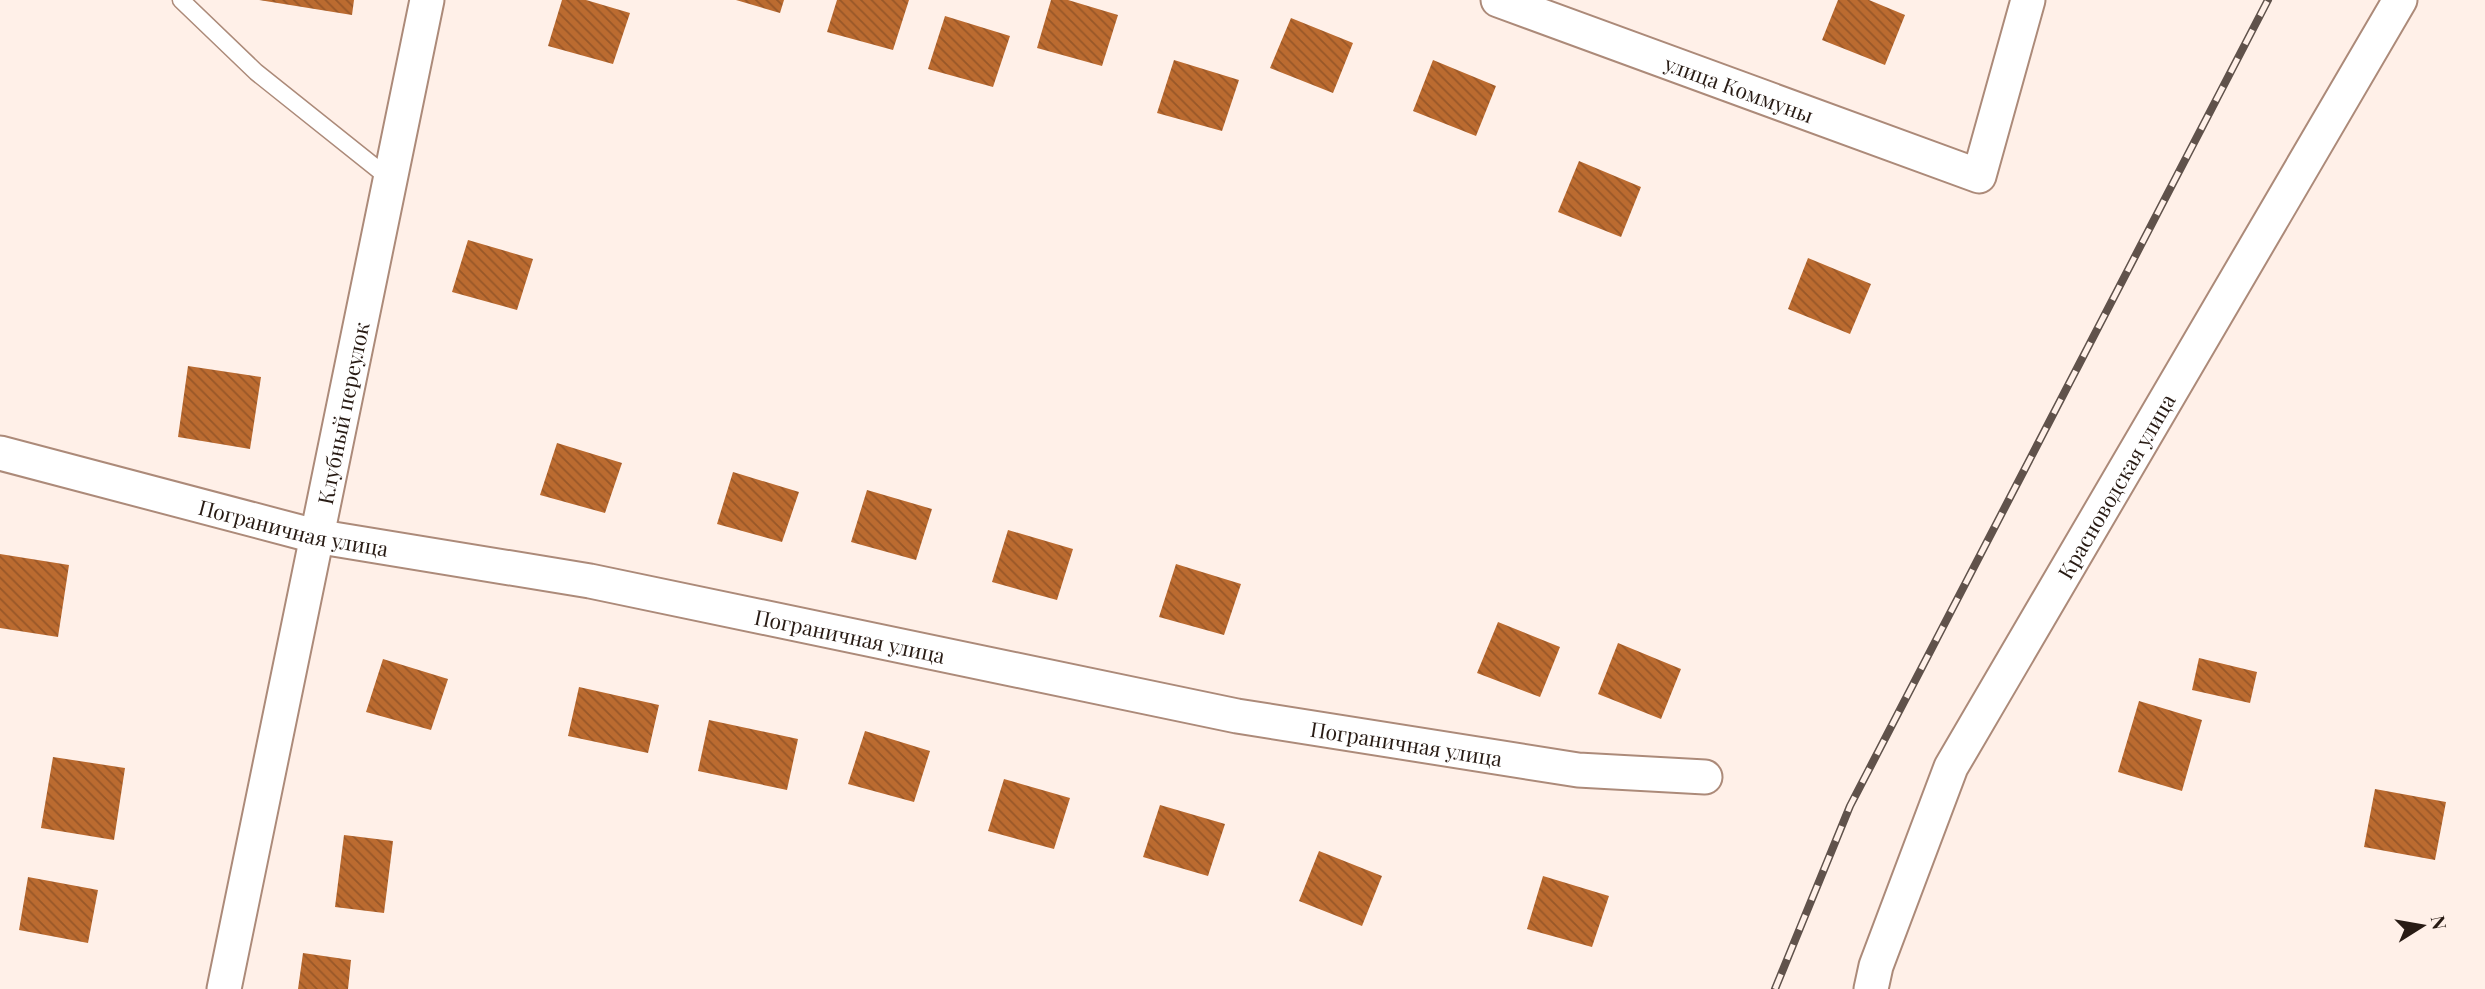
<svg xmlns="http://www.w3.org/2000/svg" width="2485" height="989" font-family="'Playfair Display',serif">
	<defs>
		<pattern id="building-back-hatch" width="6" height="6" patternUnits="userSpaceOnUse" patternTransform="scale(1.75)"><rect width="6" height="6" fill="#bb6b30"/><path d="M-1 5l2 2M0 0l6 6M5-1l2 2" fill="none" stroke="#985728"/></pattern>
	</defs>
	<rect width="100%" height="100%" fill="#fff0e8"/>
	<path fill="url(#building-back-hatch)" d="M259 0H354L352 15Z
		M562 0H586L630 13 613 64 548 46Z
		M736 0H784L780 13Z
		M837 0H909L893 50 827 32Z
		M1051 0H1068L1118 15 1102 66 1037 48Z
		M1838 0H1869L1905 15 1885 65 1822 40Z
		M945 16 1010 36 993 87 928 69Z
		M1291 18 1353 43 1333 93 1270 68Z
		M1174 60 1239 80 1222 131 1157 113Z
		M1433 60 1496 86 1476 136 1413 111Z
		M1579 161 1641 187 1621 237 1558 212Z
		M468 240 533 259 517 310 452 292Z
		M1808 258 1871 284 1850 334 1788 309Z
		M188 366 261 377 250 449 178 437Z
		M557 443 622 463 605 513 540 495Z
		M733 472 799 492 782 542 717 524Z
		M867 490 932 509 916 560 851 542Z
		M1008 530 1073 549 1057 600 992 582Z
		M0 554 69 565 58 637 0 628Z
		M1176 564 1241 584 1224 635 1159 617Z
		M1498 622 1560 647 1540 697 1477 673Z
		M1618 643 1681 669 1661 719 1598 694Z
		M2199 658 2257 672 2250 703 2192 690Z
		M383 659 448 679 431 730 366 712Z
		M579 687 659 705 648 753 568 736Z
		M2139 701 2202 720 2182 791 2118 772Z
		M709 720 798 739 787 790 698 771Z
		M865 731 930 751 914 802 848 784Z
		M53 757 125 768 114 840 41 828Z
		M1004 779 1070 798 1054 849 988 831Z
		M2375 789 2446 802 2435 860 2364 847Z
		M1160 805 1225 824 1208 876 1143 857Z
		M344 835 393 841 384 913 335 907Z
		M1319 851 1382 876 1362 926 1299 901Z
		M1543 876 1609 896 1592 947 1527 929Z
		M28 877 98 890 88 943 19 930Z
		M303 953 351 960 348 989H298Z"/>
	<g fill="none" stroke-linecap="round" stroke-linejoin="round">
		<defs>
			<path id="service" d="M181 0 256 72 390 179"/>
			<g id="minor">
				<path id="s1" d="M1498 0 1979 176 2028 0"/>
				<path id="s2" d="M0 453 315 536 590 581 1237 716 1578 770 1705 777"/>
				<path id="s3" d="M224 989 427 0"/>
				<path id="s4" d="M1871 989 1876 966 1951 767 2400 0"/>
			</g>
		</defs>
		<use href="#service" stroke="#ac8a79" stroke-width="19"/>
		<use href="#minor" stroke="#ac8a79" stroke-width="37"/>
		<use href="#service" stroke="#fff" stroke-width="16"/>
		<use href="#minor" stroke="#fff" stroke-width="33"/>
		<defs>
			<path id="rail" d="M1775 989 1850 806 2268 0"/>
		</defs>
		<use href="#rail" stroke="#60524b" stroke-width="8"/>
		<use href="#rail" stroke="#fff0e8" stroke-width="5" stroke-dasharray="16" stroke-linecap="butt"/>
	</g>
	<g text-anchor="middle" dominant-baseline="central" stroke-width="5" stroke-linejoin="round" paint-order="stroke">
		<g font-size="21" fill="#281b14" stroke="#fff0e8">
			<text stroke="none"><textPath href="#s1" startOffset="257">улица Коммуны</textPath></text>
			<text stroke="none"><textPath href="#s3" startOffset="588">Клубный переулок</textPath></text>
			<text stroke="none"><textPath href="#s4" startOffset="562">Красноводская улица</textPath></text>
			<text stroke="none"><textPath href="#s2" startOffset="303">Пограничная улица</textPath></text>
			<text stroke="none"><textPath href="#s2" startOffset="870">Пограничная улица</textPath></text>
			<text stroke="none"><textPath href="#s2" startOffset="1437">Пограничная улица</textPath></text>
		</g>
	</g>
	<g transform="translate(2422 926) rotate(79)" stroke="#fff0e8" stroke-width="5" paint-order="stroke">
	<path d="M0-5L12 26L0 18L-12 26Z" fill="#281b14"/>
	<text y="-10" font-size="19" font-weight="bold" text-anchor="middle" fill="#281b14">N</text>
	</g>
</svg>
